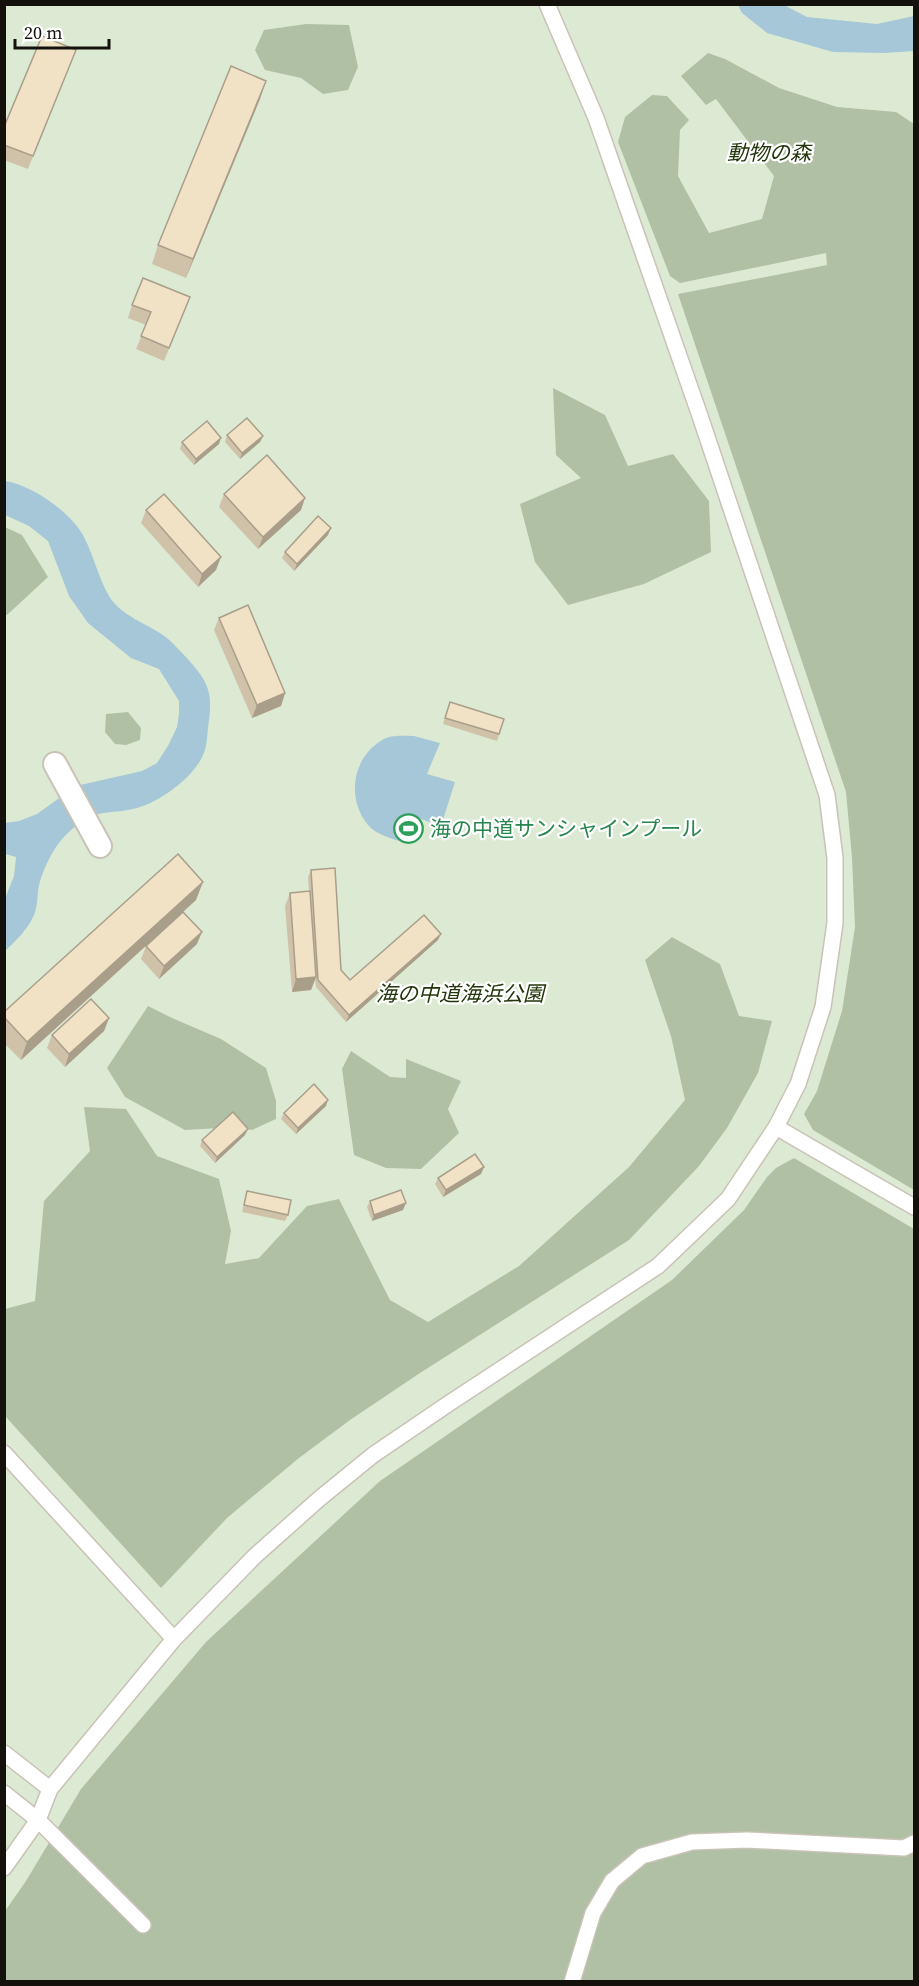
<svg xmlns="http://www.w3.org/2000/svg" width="919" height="1986" font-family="'Source Serif 4','Noto Sans JP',serif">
	<rect width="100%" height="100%" fill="#fefaf3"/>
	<path fill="#ddead3" d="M5 5H914V1981L5 1982Z"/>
	<path fill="#b0c0a5" d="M306 24 349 25 358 67 348 90 323 94 301 78 265 70 255 50 264 30Z
		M708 53 725 59 779 88 837 107 896 112 914 124V1190L813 1130 804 1114 817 1091 842 1011 855 927 852 858 846 792 678 294 827 265 826 253 680 283 670 276 618 142 625 117 652 95 667 96 689 120 680 130 678 176 709 233 762 219 774 176 716 99 706 105 681 76Z
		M553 388 605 415 628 466 673 454 709 501 711 552 644 584 568 605 535 562 520 504 581 478 556 455Z
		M5 527 22 535 48 577 7 615 4 612Z
		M128 712 141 728 140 740 126 745 115 744 105 732 106 714Z
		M672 937 720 964 739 1016 772 1021 758 1073 727 1128 699 1166 629 1240 420 1373 350 1420 299 1458 227 1518 161 1588 5 1416V1309L35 1301 44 1201 90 1151 84 1107 126 1109 157 1156 219 1179 231 1231 225 1264 259 1258 307 1206 339 1199 390 1300 428 1322 519 1266 629 1167 685 1100 671 1036 645 960Z
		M148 1006 172 1018 221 1039 266 1068 276 1101V1119L252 1130 238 1127 185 1130 125 1097 107 1068Z
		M351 1051 390 1077 406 1078V1059L461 1081 448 1109 459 1133 421 1169 386 1168 354 1155 342 1069Z
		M794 1158 914 1229V1981L5 1982V1911L26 1881 81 1789 206 1642 380 1481 672 1280 744 1210 767 1177 776 1168Z"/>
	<path fill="#a6c7d7" d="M738 5H784L807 17 877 24 914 16V51L884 53 833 52 767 33 742 13Z
		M5 481C32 485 71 512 84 537 94 556 98 577 109 596 123 618 148 623 167 638 176 646 185 656 193 665 212 687 212 699 208 728 207 737 207 747 203 755 194 777 160 802 137 808 107 816 98 806 70 831 55 844 44 866 39 885 37 894 38 904 35 912 31 926 15 942 5 951L4 901 14 876 16 857 5 854V823L19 821 37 814 76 786 142 771 157 763 169 744 177 727 179 714V701L159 669 131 658 88 623 69 596 48 541 29 526 5 515Z
		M414 736 440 743 427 774 455 782 441 826 418 818 405 843C394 839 376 835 368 825 345 797 353 754 386 738 394 735 406 736 414 736Z"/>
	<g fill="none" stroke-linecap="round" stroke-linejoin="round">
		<defs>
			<path id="service" d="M776 1127 914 1207
				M4 1453 174 1639
				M4 1753 50 1789
				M4 1793 38 1820 143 1925
				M4 1868 38 1820 50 1789 174 1639 255 1556 319 1499 373 1455 448 1404 658 1266 728 1199 776 1127 798 1084 823 1007 835 923V858L827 795 700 416 596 118 547 4
				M572 1982 593 1913 612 1881 642 1856 692 1842 747 1840 904 1848 914 1843"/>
			<path id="pedestrian" d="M55 764 100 846"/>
		</defs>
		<use href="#service" stroke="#c9c2b6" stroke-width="18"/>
		<use href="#pedestrian" stroke="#c9c2b6" stroke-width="26"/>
		<use href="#service" stroke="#fff" stroke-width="15"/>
		<use href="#pedestrian" stroke="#fff" stroke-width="22"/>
	</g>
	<path fill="#d0c2a9" d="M76 50 28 169 4 160V127Z
		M260 99 186 278 152 264 158 245Z
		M190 297 164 361 136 349 146 325 128 318 132 305Z
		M227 435 263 436 260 442 240 459 225 442Z
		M182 442 219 444 194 465 180 449Z
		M224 494 301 510 258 549 219 507Z
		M146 510 216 570 198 587 141 523Z
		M328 535 294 571 282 558 285 552Z
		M219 618 285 693 281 706 252 718 214 630Z
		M450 702 504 719 497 741 443 724Z
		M311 870 341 970 350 980 438 940 346 1022 316 987 315 979 311 990 292 992 285 906 290 893 309 891 308 877Z
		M196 900 21 1060 4 1043V1012Z
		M197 944 159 979 141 959 146 946Z
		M109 1018 104 1031 65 1067 47 1048 52 1035Z
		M326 1106 296 1134 281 1119 284 1113Z
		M245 1135 215 1163 200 1146 202 1140Z
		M484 1167 481 1174 443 1197 435 1184 438 1178Z
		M247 1191 288 1215 285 1221 242 1212Z
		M370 1201 403 1210 372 1221 367 1207Z"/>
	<path fill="#a99e8a" d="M266 81 260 99 186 278 193 259Z
		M263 436 260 442 240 459 242 453Z
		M221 438 219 444 194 465 196 459Z
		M305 498 301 510 258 549 263 537Z
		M331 528 328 535 294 571 297 564Z
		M221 557 216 570 198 587 202 574Z
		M285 693 281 706 252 718 257 705Z
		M203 882 196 900 21 1060 27 1042Z
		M202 932 197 944 159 979 164 966Z
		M441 934 438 940 346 1022 349 1015Z
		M316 977 311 990 292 992 296 979Z
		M109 1018 104 1031 65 1067 69 1054Z
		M328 1100 326 1106 296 1134 298 1128Z
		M248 1129 245 1135 215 1163 217 1157Z
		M484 1167 481 1174 443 1197 446 1190Z
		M406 1203 403 1210 372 1221 374 1215Z"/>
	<path fill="#f2e2c5" stroke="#a99e8a" stroke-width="1.5" d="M42 36 76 50 33 156 4 145V127Z
		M231 66 266 81 193 259 158 245Z
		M143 278 190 297 169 348 141 336 151 312 132 305Z
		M247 418 263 436 242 453 227 435Z
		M207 421 221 438 196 459 182 442Z
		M267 455 305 498 263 537 224 494Z
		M164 494 221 557 202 574 146 510Z
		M318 516 331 528 297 564 285 552Z
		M248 605 285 693 257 705 219 618Z
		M450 702 504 719 499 734 445 718Z
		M178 854 203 882 27 1042 4 1017V1012Z
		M335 868 341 970 350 980 424 915 441 934 349 1015 318 980 311 870Z
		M310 891 316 977 296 979 290 893Z
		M183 912 202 932 164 966 146 946Z
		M91 999 109 1018 69 1054 52 1035Z
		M314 1084 328 1100 298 1128 284 1113Z
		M233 1112 248 1129 217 1157 202 1140Z
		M475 1154 484 1167 446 1190 438 1178Z
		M401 1190 406 1203 374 1215 370 1201Z
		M247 1191 291 1200 288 1215 244 1205Z"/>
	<defs>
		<symbol id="stadium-ring" viewBox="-11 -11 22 22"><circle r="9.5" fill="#fff" stroke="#2e9e5b" stroke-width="1.5"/><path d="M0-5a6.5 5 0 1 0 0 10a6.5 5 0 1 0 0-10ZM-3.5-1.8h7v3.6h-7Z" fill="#2e9e5b"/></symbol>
	</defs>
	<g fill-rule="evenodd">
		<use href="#stadium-ring" x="392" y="812" width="33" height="33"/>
	</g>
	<g text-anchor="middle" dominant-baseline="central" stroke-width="4.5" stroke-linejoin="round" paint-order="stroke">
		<g font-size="21" font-style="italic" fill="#21360a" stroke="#fff">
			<text x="769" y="152">動物の森</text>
			<text x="460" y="993">海の中道海浜公園</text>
		</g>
		<g font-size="21" fill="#27864d" stroke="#fff" text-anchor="start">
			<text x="430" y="828">海の中道サンシャインプール</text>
		</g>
	</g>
	<rect width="919" height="1986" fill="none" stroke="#14110d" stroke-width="12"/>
	<path d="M15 39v9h94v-9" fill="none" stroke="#14110d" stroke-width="3"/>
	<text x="24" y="39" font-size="18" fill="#14110d" stroke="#ffffff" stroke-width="4.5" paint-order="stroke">20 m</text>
</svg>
